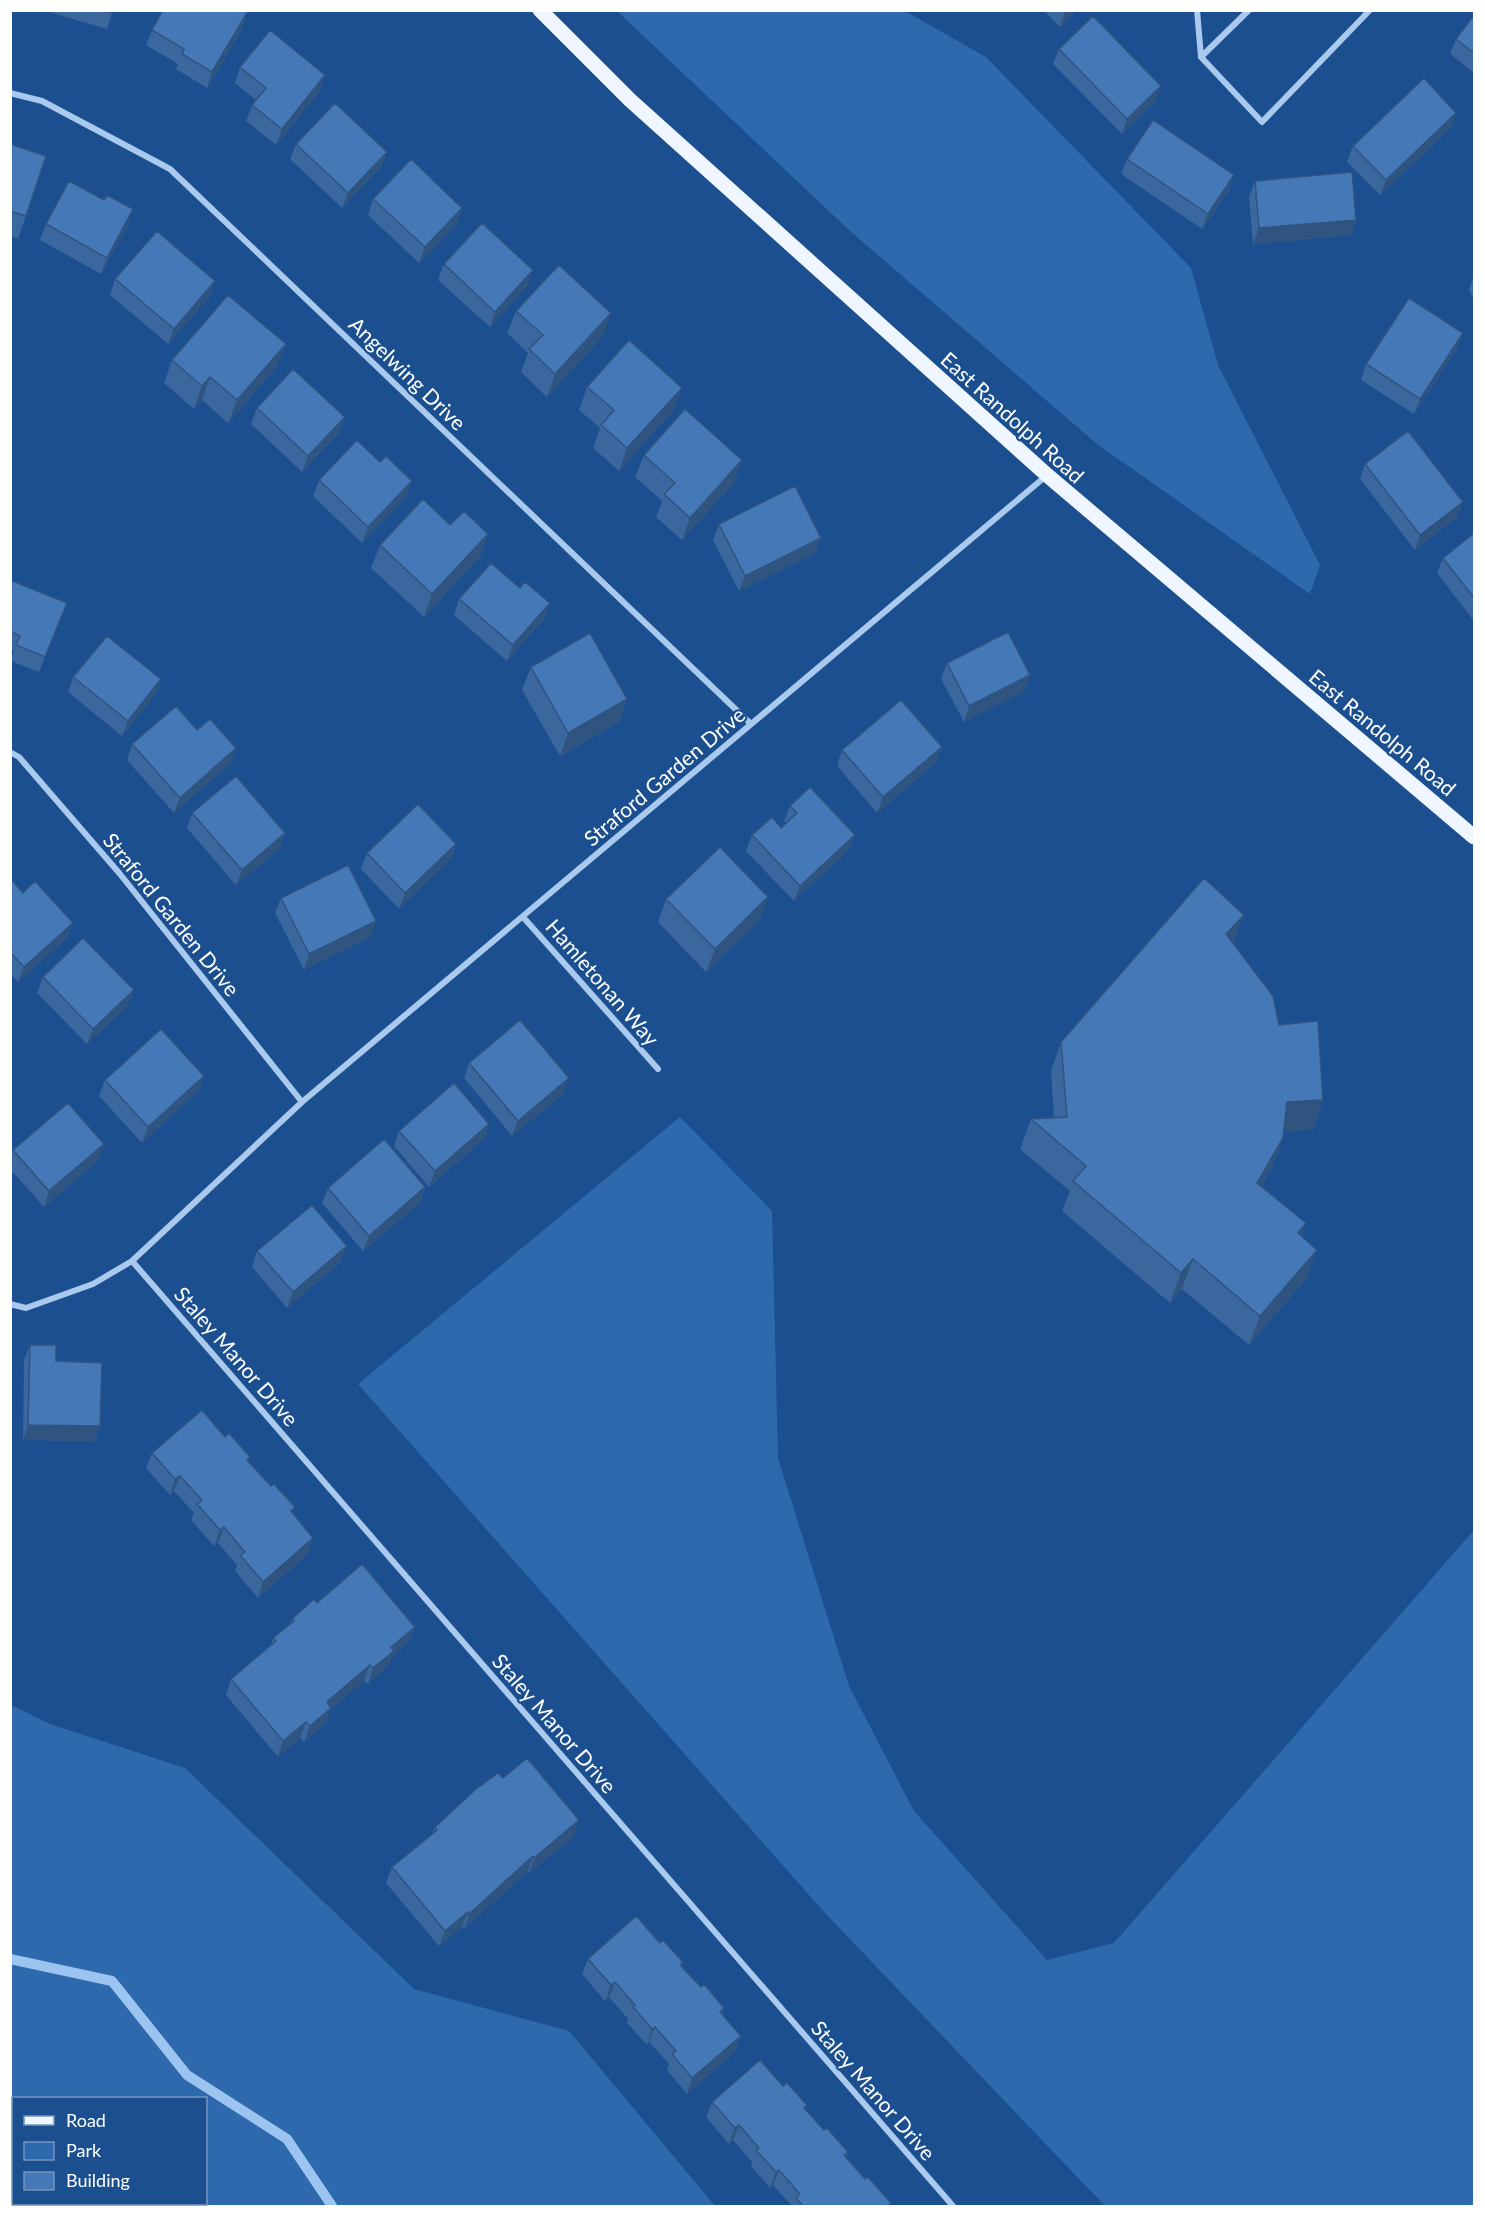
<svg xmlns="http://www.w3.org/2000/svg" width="1485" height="2217" font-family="Lato,sans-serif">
	<rect width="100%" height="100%" fill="#1b4f8f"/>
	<path fill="#2e69ad" d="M617 11H905L986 57 1191 268 1218 365 1320 565 1310 594 1097 444 850 231Z
		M680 1117 772 1211 778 1458 849 1686 914 1811 1047 1960 1114 1943 1474 1530V2206H1105L824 1912 358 1384Z
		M11 1705 50 1724 185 1768 414 1989 569 2031 715 2206H138L134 2204H206V2098H14L13 2128H11Z"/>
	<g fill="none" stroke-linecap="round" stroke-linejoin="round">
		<path stroke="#9cc4f0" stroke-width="10" d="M10 1959 112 1981 187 2075 287 2139 332 2206"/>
		<path stroke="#a9c9ee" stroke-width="6" d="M1197 10 1201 57
			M1249 10 1201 57 1262 122 1370 10
			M10 93 42 101 170 169 751 724
			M10 752 19 757 120 874 302 1102
			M523 917 658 1069
			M132 1261 953 2206
			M10 1304 26 1308 93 1284 132 1261 302 1102 1046 476"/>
		<path stroke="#f0f6ff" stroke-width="15" d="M540 10 630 100 1047 475 1474 837"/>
	</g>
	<path fill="#3a679d" d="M42 10H113L107 29Z
		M1043 10H1077L1060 27Z
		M1474 15V73L1450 54 1456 39Z
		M243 27 207 88 176 69 178 64 146 45 152 30Z
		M1059 49 1155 101 1122 134 1053 64Z
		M240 67 325 75 320 91 276 145 246 121 252 105 256 100 235 83Z
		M1456 113 1451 128 1380 195 1347 162 1353 146Z
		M10 144 26 216 18 239 10 236Z
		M296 144 387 152 381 167 342 208 290 159Z
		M1127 159 1229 190 1202 229 1121 174Z
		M1255 181 1356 220 1351 235 1253 244 1249 197Z
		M373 199 462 208 457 223 419 263 368 215Z
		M104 200 128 225 101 274 40 240 46 224Z
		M444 264 528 285 490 327 438 280Z
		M1474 274V300L1469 290Z
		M115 279 215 281 210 296 168 344 110 295Z
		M516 311 603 336 547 397 521 372 528 353 507 333Z
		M1463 333 1457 348 1414 414 1361 380 1366 364Z
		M172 360 277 366 228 423 202 400 194 409 164 383Z
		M587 387 674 410 619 471 593 448 600 428 579 410Z
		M257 408 345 417 339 433 302 472 251 424Z
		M644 455 742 460 734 483 682 540 656 517 662 501 635 477Z
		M380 462 412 481 406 497 362 543 313 496 319 480Z
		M1365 464 1463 502 1457 517 1415 550 1360 479Z
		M719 524 821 538 815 553 739 591 713 540Z
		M450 525 488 534 480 557 424 617 371 568 380 545Z
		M1474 533V621L1437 573 1443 558Z
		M10 580 67 603 39 672 11 661 14 651 10 649Z
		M520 588 550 603 544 619 507 661 454 615 459 599Z
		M947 663 1025 691 964 722 941 679Z
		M531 667 627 699 619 722 560 756 522 690Z
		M73 677 161 679 155 695 122 736 68 692Z
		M197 730 230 764 174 813 127 760 132 744Z
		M842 750 936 762 877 813 837 766Z
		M790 806 849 850 794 901 746 851 752 835 781 828 786 823 784 821Z
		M192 813 285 833 279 849 236 885 187 828Z
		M456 844 451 859 399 909 361 869 367 853Z
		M10 880 23 893 73 923 67 938 18 982 10 974Z
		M768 897 760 920 706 972 658 922 666 899Z
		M281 898 371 937 304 970 275 913Z
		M1233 944 1279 1025 1323 1100 1313 1130 1284 1131 1283 1138 1272 1168 1262 1186 1306 1223 1301 1237 1306 1279 1249 1345 1182 1289 1170 1303 1062 1211 1070 1191 1020 1149 1031 1119 1054 1118 1051 1071 1061 1042Z
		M43 977 128 1006 87 1044 37 993Z
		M469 1063 563 1094 512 1136 464 1078Z
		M204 1076 198 1091 142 1143 99 1096 105 1080Z
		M489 1124 484 1139 429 1187 394 1146 399 1131Z
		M13 1150 98 1160 44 1207 10 1169V1157Z
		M425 1187 420 1203 363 1251 322 1203 328 1188Z
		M257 1251 341 1262 287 1308 252 1267Z
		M30 1345 100 1426 95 1441 23 1440 24 1360Z
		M225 1437 249 1461 313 1538 308 1554 258 1598 235 1571 237 1565 218 1543 214 1546 191 1520 194 1513 174 1491 170 1495 146 1468 152 1453Z
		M317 1603 415 1627 409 1642 392 1657 388 1666 368 1684 364 1681 330 1710 326 1723 304 1742 300 1738 278 1757 226 1695 231 1679 271 1646 273 1638 290 1624 292 1619Z
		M503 1778 574 1836 529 1873 528 1871 464 1929 462 1927 439 1946 386 1883 392 1867 432 1834 435 1827Z
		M660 1943 683 1962 682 1966 701 1987 724 2008 722 2014 741 2036 735 2052 687 2094 667 2070 669 2064 649 2042 647 2045 627 2023 628 2019 609 1997 605 2001 582 1974 588 1959Z
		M783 2086 824 2130 848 2152 846 2157 890 2206H792L773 2185 770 2188 751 2166 752 2162 733 2140 729 2144 706 2117 712 2102Z"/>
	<path fill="#305480" d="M1067 10H1077L1060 27 1065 12Z
		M248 11 243 27 207 88 212 72Z
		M325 75 320 91 276 145 282 129Z
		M1161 86 1155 101 1122 134 1127 119Z
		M1456 113 1451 128 1380 195 1386 180Z
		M387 152 381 167 342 208 348 193Z
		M1234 175 1229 190 1202 229 1208 214Z
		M462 208 457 223 419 263 425 247Z
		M133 209 128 225 101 274 107 258Z
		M1356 220 1351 235 1253 244 1259 228Z
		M533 270 528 285 490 327 495 312Z
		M215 281 210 296 168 344 174 329Z
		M611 313 603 336 547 397 555 374Z
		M1463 333 1457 348 1414 414 1420 399Z
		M286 344 277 366 228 423 237 400Z
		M210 377 202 400 194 409 202 386Z
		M682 388 674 410 619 471 627 448Z
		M345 417 339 433 302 472 308 456Z
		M742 460 734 483 682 540 690 518Z
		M412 481 406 497 362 543 368 527Z
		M1463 502 1457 517 1415 550 1420 535Z
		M488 534 480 557 424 617 432 594Z
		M821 538 815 553 739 591 745 576Z
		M550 603 544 619 507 661 513 645Z
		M1030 675 1025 691 964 722 969 706Z
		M161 679 155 695 122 736 128 721Z
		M627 699 619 722 560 756 568 733Z
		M942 747 936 762 877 813 883 797Z
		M236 748 230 764 174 813 180 798Z
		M285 833 279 849 236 885 242 870Z
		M855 835 849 850 794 901 800 886Z
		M456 844 451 859 399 909 405 893Z
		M768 897 760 920 706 972 715 949Z
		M1244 915 1233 944 1226 934Z
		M376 921 371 937 304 970 309 954Z
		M73 923 67 938 18 982 24 967Z
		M134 990 128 1006 87 1044 93 1029Z
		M204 1076 198 1091 142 1143 148 1127Z
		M569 1078 563 1094 512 1136 518 1121Z
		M1323 1100 1313 1130 1276 1132 1287 1102Z
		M489 1124 484 1139 429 1187 435 1171Z
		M1283 1138 1272 1168 1246 1212 1257 1183Z
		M104 1144 98 1160 44 1207 49 1191Z
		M425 1187 420 1203 363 1251 369 1236Z
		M1306 1223 1296 1253 1298 1233Z
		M347 1246 341 1262 287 1308 293 1292Z
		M1317 1250 1306 1279 1249 1345 1260 1316Z
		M1193 1259 1182 1289 1170 1303 1181 1273Z
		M28 1425 100 1426 95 1441 23 1440Z
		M180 1476 174 1491 170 1495 175 1479Z
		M224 1527 218 1543 214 1546 220 1530Z
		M313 1538 308 1554 258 1598 263 1582Z
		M415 1627 409 1642 392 1657 388 1666 368 1684 373 1668 391 1647Z
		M370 1665 364 1681 330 1710 326 1723 304 1742 310 1726 327 1702Z
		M306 1722 300 1738 278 1757 283 1741Z
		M579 1820 574 1836 529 1873 534 1858Z
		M533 1856 528 1871 464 1929 469 1914Z
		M468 1912 462 1927 439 1946 445 1931Z
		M615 1982 609 1997 605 2001 611 1985Z
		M655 2027 649 2042 647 2045 652 2029Z
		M741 2036 735 2052 687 2094 692 2078Z
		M739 2125 733 2140 729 2144 735 2128Z
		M779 2170 773 2185 770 2188 776 2172Z"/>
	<path fill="#4478b7" stroke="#305480" stroke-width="1.5" d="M102 10H113L112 13Z
		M163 10H247L248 11 212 72 182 54 184 49 152 30Z
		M1474 15V53L1456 39Z
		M1093 16 1161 86 1127 119 1059 49Z
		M270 30 325 75 282 129 252 105 266 88 240 67Z
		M1424 78 1456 113 1386 180 1353 146Z
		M335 103 387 152 348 193 296 144Z
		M1153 120 1234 175 1208 214 1127 159Z
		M10 144 46 156 26 216 10 211Z
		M411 159 462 208 425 247 373 199Z
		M1352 172 1356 220 1259 228 1255 181Z
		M69 181 104 200 107 195 133 209 107 258 46 224Z
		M482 223 533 270 495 312 444 264Z
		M157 231 215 281 174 329 115 279Z
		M559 265 611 313 555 374 529 349 543 335 516 311Z
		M228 295 286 344 237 400 210 377 202 386 172 360Z
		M1409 298 1463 333 1420 399 1366 364Z
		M629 340 682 388 627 448 601 425 614 410 587 387Z
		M293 369 345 417 308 456 257 408Z
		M685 409 742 460 690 518 664 494 675 483 644 455Z
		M1408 431 1463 502 1420 535 1365 464Z
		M357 440 380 462 386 456 412 481 368 527 319 480Z
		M795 486 821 538 745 576 719 524Z
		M423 499 450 525 464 511 488 534 432 594 380 545Z
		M1474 533V598L1443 558Z
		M491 563 520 588 525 582 550 603 513 645 459 599Z
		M10 580 67 603 45 657 16 645 20 636 10 631Z
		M1008 632 1030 675 969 706 947 663Z
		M590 633 627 699 568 733 531 667Z
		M107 636 161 679 128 721 73 677Z
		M901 700 942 747 883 797 842 750Z
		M176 706 197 730 210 719 236 748 180 798 132 744Z
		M236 776 285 833 242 870 192 813Z
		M810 787 855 835 800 886 752 835 772 817 781 828 797 813 790 806Z
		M418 804 456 844 405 893 367 853Z
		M720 847 768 897 715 949 666 899Z
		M348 865 376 921 309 954 281 898Z
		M1204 878 1244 915 1226 934 1273 996 1279 1025 1318 1021 1323 1100 1287 1102 1283 1138 1257 1183 1306 1223 1298 1233 1317 1250 1260 1316 1193 1259 1181 1273 1073 1181 1086 1166 1031 1119 1067 1117 1061 1042Z
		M11 879 23 893 35 881 73 923 24 967 10 952V880Z
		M83 938 134 990 93 1029 43 977Z
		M520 1020 569 1078 518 1121 469 1063Z
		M161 1029 204 1076 148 1127 105 1080Z
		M454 1083 489 1124 435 1171 399 1131Z
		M68 1103 104 1144 49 1191 13 1150Z
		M384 1139 425 1187 369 1236 328 1188Z
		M312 1205 347 1246 293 1292 257 1251Z
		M30 1345H56V1361L102 1363 100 1426 28 1425Z
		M202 1410 225 1437 229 1433 250 1457 247 1460 271 1486 274 1484 295 1507 291 1511 313 1538 263 1582 240 1555 245 1552 224 1527 220 1530 197 1504 202 1500 180 1476 175 1479 152 1453Z
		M362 1564 415 1627 391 1647 394 1651 373 1668 370 1665 327 1702 331 1708 310 1726 306 1722 283 1741 231 1679 276 1641 273 1638 294 1621 292 1619 314 1599 317 1603Z
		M527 1758 579 1820 534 1858 533 1856 469 1914 468 1912 445 1931 392 1867 437 1830 435 1827 476 1789 498 1773 503 1778Z
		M636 1916 660 1943 663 1940 683 1962 680 1965 701 1987 704 1984 724 2008 720 2012 741 2036 692 2078 672 2054 676 2051 655 2027 652 2029 633 2007 635 2005 615 1982 611 1985 588 1959Z
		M760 2060 783 2086 787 2083 807 2105 804 2108 824 2130 827 2128 848 2152 844 2155 865 2179 868 2177 891 2203 888 2206H803L796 2198 800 2194 779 2170 776 2172 756 2150 759 2148 739 2125 735 2128 712 2102Z"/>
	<g text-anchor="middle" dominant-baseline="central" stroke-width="4.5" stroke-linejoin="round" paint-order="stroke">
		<g font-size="21" fill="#fff" stroke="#1b4f8f">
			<text transform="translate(408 373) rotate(44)">Angelwing Drive</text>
			<text transform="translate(1013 417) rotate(42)">East Randolph Road</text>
			<text transform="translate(1383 732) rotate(40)">East Randolph Road</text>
			<text transform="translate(664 776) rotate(-40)">Straford Garden Drive</text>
			<text transform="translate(172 914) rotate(51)">Straford Garden Drive</text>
			<text transform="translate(603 982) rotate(49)">Hamletonan Way</text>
			<text transform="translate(237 1356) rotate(49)">Staley Manor Drive</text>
			<text transform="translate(555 1723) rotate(49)">Staley Manor Drive</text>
			<text transform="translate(874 2090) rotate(49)">Staley Manor Drive</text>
		</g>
	</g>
	<rect width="1485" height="2217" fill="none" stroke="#ffffff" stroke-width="24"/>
	<rect x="12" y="2097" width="195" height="108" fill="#1b4f8f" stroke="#7695bc" stroke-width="1.5"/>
	<rect x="24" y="2116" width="30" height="9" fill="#f0f6ff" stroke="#7695bc" stroke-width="1.5"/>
	<text x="66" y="2127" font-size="18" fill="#ffffff">Road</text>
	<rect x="24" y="2142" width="30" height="18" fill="#2e69ad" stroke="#7695bc" stroke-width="1.5"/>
	<text x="66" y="2157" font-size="18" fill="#ffffff">Park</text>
	<rect x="24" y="2172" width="30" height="18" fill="#4478b7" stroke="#7695bc" stroke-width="1.5"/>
	<text x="66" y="2187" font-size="18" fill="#ffffff">Building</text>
</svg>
